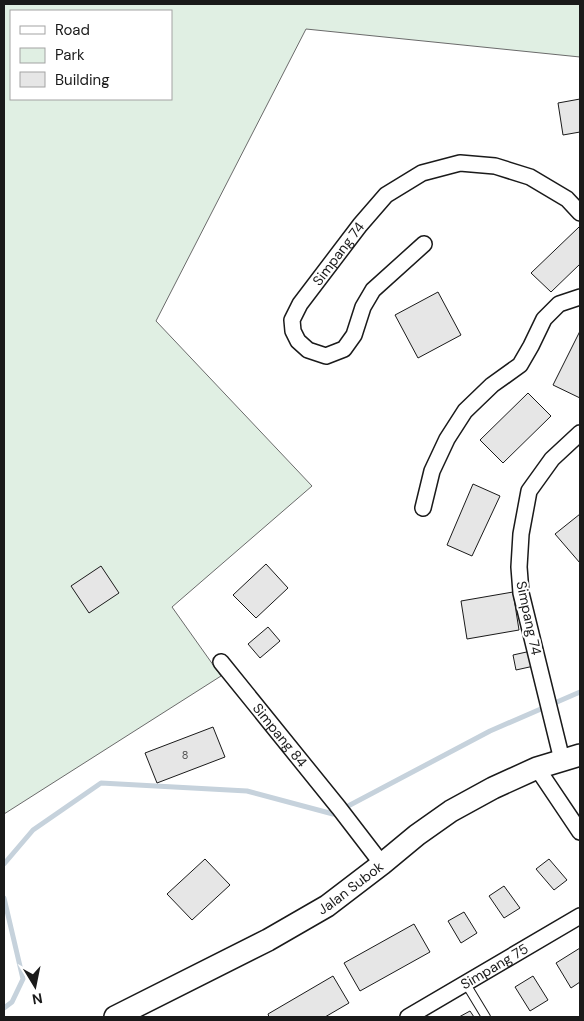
<svg xmlns="http://www.w3.org/2000/svg" width="584" height="1021" font-family="'DM Sans',sans-serif">
	<rect width="100%" height="100%" fill="#fff"/>
	<path fill="#e0efe3" stroke="#6a6a6a" fill-rule="evenodd" d="M4 4H580V57L306 29 156 321 312 486 172 607 221 676 4 814ZM11 11H171V99H11Z"/>
	<g fill="none" stroke-linecap="round" stroke-linejoin="round">
		<path stroke="#c6d2dc" stroke-width="5" d="M4 864 33 830 101 783 247 791 333 814 490 731 580 692
			M4 898 23 979 12 1002 4 1008"/>
	</g>
	<path fill="#e6e6e6" stroke="#1a1a1a" d="M580 99V132L563 135 558 103Z
		M579 227 580 228V264L551 292 531 273Z
		M438 292 461 335 418 358 395 315Z
		M580 331V398L553 385Z
		M528 393 551 416 503 463 480 440Z
		M473 484 500 496 472 556 447 545Z
		M580 514V563L555 534Z
		M266 564 288 588 256 618 233 595Z
		M101 566 119 593 89 613 71 586Z
		M513 592 519 630 467 639 461 601Z
		M268 627 280 641 260 658 248 644Z
		M531 651 534 666 516 670 513 655Z
		M213 727 225 757 157 783 145 753Z
		M205 859 230 885 192 920 167 894Z
		M549 859 567 880 554 890 536 869Z
		M504 886 520 908 504 918 489 896Z
		M464 912 477 933 461 943 448 921Z
		M414 924 430 952 360 991 344 963Z
		M580 948V982L571 988 556 963Z
		M333 976 349 1003 325 1017H269L268 1014Z
		M533 976 548 1000 530 1011 515 987Z
		M470 1011 474 1017H459Z"/>
	<g fill="none" stroke-linecap="round" stroke-linejoin="round">
		<defs>
			<path id="service" d="M466 984 486 1017"/>
			<g id="minor">
				<path id="s1" d="M424 244 373 290 363 307 354 335 344 349 326 356 308 350 298 341 293 331 292 320 300 304 360 225 386 195 422 173 460 163 495 166 530 177 567 199 580 213"/>
				<path d="M423 508 432 471 447 439 465 411 492 385 520 365 531 346 544 319 559 304 580 297"/>
				<path id="s2" d="M221 662 339 808 382 864"/>
				<path d="M562 760 521 593 519 567 521 534 529 491 552 459 580 433"/>
				<path d="M537 768 580 832"/>
				<path id="s3" d="M408 1017 580 916"/>
			</g>
			<g id="secondary">
				<path id="s4" d="M115 1017 268 940 327 906 382 864 417 835 451 811 493 788 537 768 580 755"/>
			</g>
		</defs>
		<use href="#service" stroke="#1a1a1a" stroke-width="10"/>
		<use href="#minor" stroke="#1a1a1a" stroke-width="18"/>
		<use href="#secondary" stroke="#1a1a1a" stroke-width="24"/>
		<use href="#service" stroke="#fff" stroke-width="8"/>
		<use href="#minor" stroke="#fff" stroke-width="15"/>
		<use href="#secondary" stroke="#fff" stroke-width="21"/>
	</g>
	<g text-anchor="middle" dominant-baseline="central" stroke-width="4" stroke-linejoin="round" paint-order="stroke">
		<g font-size="11" fill="#4d4d4d">
			<text x="185" y="755">8</text>
		</g>
		<g font-size="14" fill="#1a1a1a" stroke="#fff">
			<text stroke="none"><textPath href="#s1" startOffset="290">Simpang 74</textPath></text>
			<text transform="translate(529 618) rotate(78)">Simpang 74</text>
			<text stroke="none"><textPath href="#s2" startOffset="94">Simpang 84</textPath></text>
			<text stroke="none"><textPath href="#s4" startOffset="269">Jalan Subok</textPath></text>
			<text stroke="none"><textPath href="#s3" startOffset="100">Simpang 75</textPath></text>
		</g>
	</g>
	<rect width="584" height="1021" fill="none" stroke="#1a1a1a" stroke-width="10"/>
	<rect x="10" y="10" width="162" height="90" fill="#ffffff" stroke="#a3a3a3"/>
	<rect x="20" y="26" width="25" height="8" fill="#ffffff" stroke="#a3a3a3"/>
	<text x="55" y="35" font-size="15" fill="#1a1a1a">Road</text>
	<rect x="20" y="48" width="25" height="15" fill="#e0efe3" stroke="#a3a3a3"/>
	<text x="55" y="60" font-size="15" fill="#1a1a1a">Park</text>
	<rect x="20" y="72" width="25" height="15" fill="#e6e6e6" stroke="#a3a3a3"/>
	<text x="55" y="85" font-size="15" fill="#1a1a1a">Building</text>
	<g transform="translate(35 986) rotate(170)" stroke="#ffffff" stroke-width="4" paint-order="stroke">
	<path d="M0-4L9 19L0 12L-9 19Z" fill="#1a1a1a"/>
	<text y="-8" font-size="14" font-weight="bold" text-anchor="middle" fill="#1a1a1a">N</text>
	</g>
</svg>
